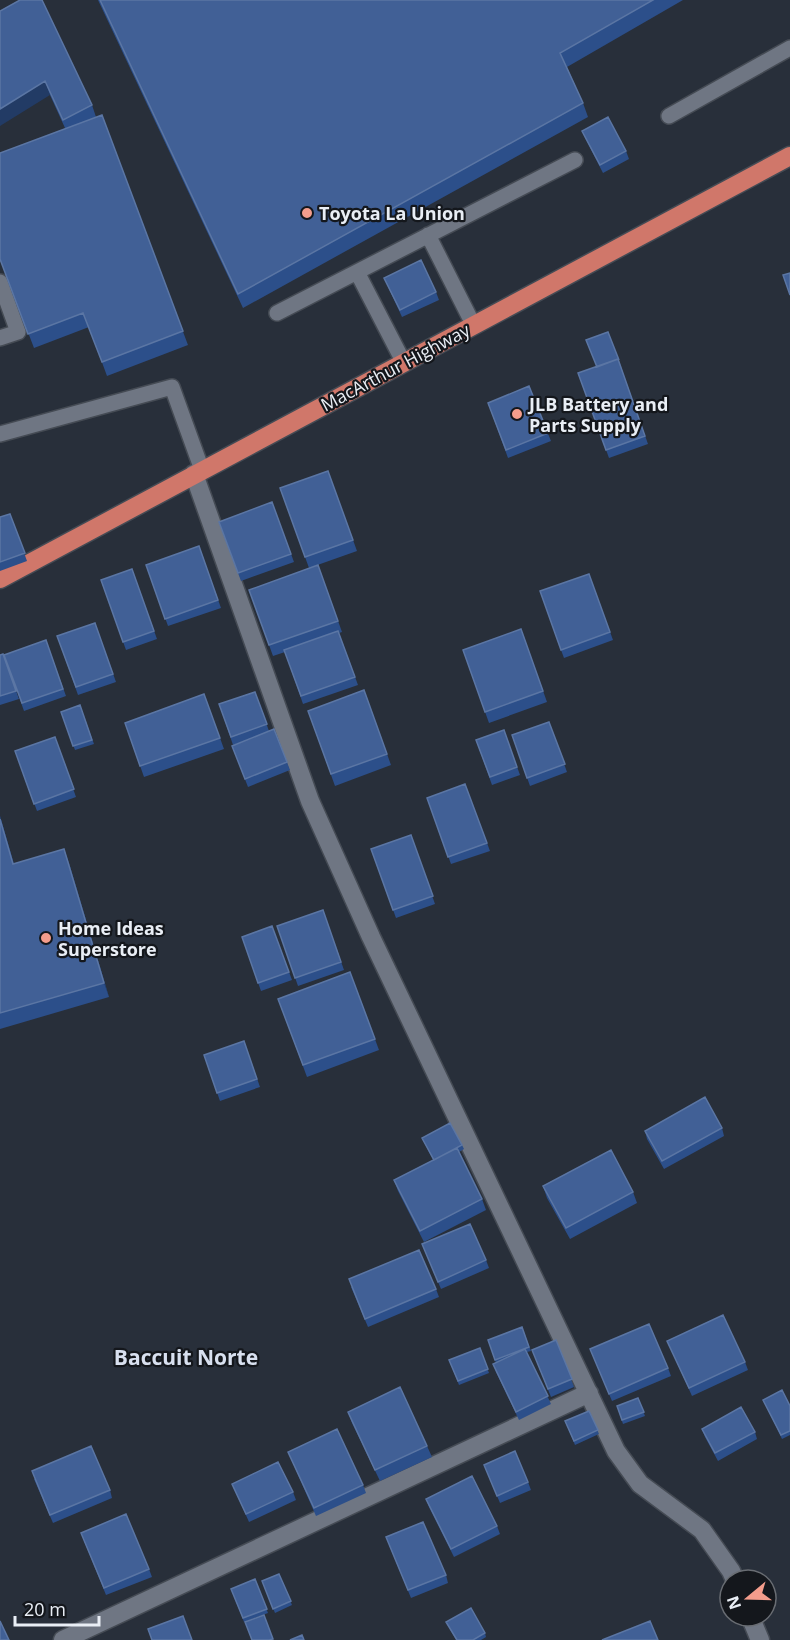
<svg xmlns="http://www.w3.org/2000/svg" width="790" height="1640" font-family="'Open Sans',sans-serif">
	<rect width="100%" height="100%" fill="#282f3a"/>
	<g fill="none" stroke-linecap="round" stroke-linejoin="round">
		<defs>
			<path id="service" d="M669 116 790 48
				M428 235 473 324
				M357 272 404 363
				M0 282 18 332 0 338
				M277 313 575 160
				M0 434 172 387 202 470"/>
			<path id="minor" d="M194 474 310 801 371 937 616 1451 640 1484 702 1530 731 1571 735 1580
				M750 1616 760 1640
				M63 1640 589 1393"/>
			<path id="trunk" d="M0 579 790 156"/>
		</defs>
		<use href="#service" stroke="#454b54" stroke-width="18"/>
		<use href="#minor" stroke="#454b54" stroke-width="21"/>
		<use href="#trunk" stroke="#454b54" stroke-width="21"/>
		<use href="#service" stroke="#6f7683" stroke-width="15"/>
		<use href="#minor" stroke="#6f7683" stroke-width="18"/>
		<use href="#trunk" stroke="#d0776a" stroke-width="18"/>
	</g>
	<path fill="#2c4f8a" d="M98 0H683L567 67 583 103 588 117 243 308Z
		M0 11 92 105 96 117 102 115 188 345 107 376 89 327 34 348 0 259 65 128 50 95Z
		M582 131 626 151 629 159 603 173 585 138Z
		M384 278 436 292 439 300 402 317Z
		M608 332 620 364 648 444 609 458 578 373 596 367Z
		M529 386 551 441 508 458 488 403Z
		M328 471 357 551 309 568 280 488Z
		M272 502 294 562 241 581 219 522Z
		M10 514 27 561 0 571V517Z
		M199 546 221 608 168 626 146 565Z
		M318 565 342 632 339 633 358 685 303 704 285 652 273 656 249 590Z
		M132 569 157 639 126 650 101 580Z
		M589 574 613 640 564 658 561 650Z
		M95 623 116 682 78 695 57 636Z
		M521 629 547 702 489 723 463 650Z
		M46 640 66 696 24 711 4 655Z
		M3 654 19 699 0 705V655Z
		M364 690 391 765 335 786 308 711Z
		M255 692 269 731 274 729 290 770 248 787 232 746 244 741 233 745 219 704Z
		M204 694 224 749 144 777 125 723Z
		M80 705 94 744 75 750 61 712Z
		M549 722 567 772 530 786 512 735Z
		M504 730 520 775 492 785 476 740Z
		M55 737 76 797 37 811 15 751Z
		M465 784 490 851 451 864 427 798Z
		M0 816 14 864 64 849 69 863 109 997 0 1029Z
		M411 835 435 904 396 918 371 849Z
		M323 910 344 970 298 986 277 926Z
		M272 926 292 980 261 991 242 937Z
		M350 972 379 1050 307 1077 278 999Z
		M244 1041 260 1087 220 1101 204 1055Z
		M722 1128 724 1136 664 1169 647 1139 645 1131Z
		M422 1138 462 1145 464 1149 459 1152 482 1199 486 1210 424 1242 398 1191 394 1180 433 1160Z
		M543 1186 633 1192 637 1203 570 1239 547 1198Z
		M422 1244 486 1260 489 1268 441 1289Z
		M351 1287 436 1289 439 1297 368 1327Z
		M522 1327 531 1351 527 1352 551 1404 519 1420 496 1372 493 1364 496 1363 488 1340Z
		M556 1340 574 1387 551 1397 532 1350Z
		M667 1341 745 1362 748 1370 692 1396Z
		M480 1348 489 1373 459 1385 449 1360Z
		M590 1349 668 1368 671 1376 612 1401Z
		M638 1398 645 1416 623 1424 617 1406Z
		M763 1400 790 1406V1435L782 1439Z
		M589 1411 599 1434 575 1445 565 1421Z
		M348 1412 427 1446 432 1457 380 1481 352 1423Z
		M702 1429 755 1432 757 1439 718 1461 705 1437Z
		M288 1452 363 1485 366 1493 316 1516Z
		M484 1465 528 1482 531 1490 500 1503Z
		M34 1479 110 1490 112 1498 53 1523Z
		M232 1484 293 1492 296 1500 249 1522Z
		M426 1499 497 1526 500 1534 454 1557 429 1507Z
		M84 1541 149 1569 152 1577 106 1595Z
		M389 1545 446 1575 448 1583 411 1598Z
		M279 1574 292 1605 275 1613 262 1581Z
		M255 1579 268 1613 244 1622 231 1589Z
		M446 1622 485 1633 486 1637 481 1640H456Z"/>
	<path fill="#223b65" d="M45 81 50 95 0 126V109Z
		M0 816 18 878 0 819Z
		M64 849 69 863 109 997 104 983Z"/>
	<path fill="#416096" stroke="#5b76a4" stroke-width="1.5" d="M20 0H42L92 105 63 120 45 81 0 109V11Z
		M100 0H653L560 53 583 103 238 294Z
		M102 115 183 331 102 362 83 313 28 334 0 259V153Z
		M608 117 626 151 600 165 582 131Z
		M421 260 436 292 400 310 384 278Z
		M790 273V295L783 275Z
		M608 332 619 360 618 359 597 367 586 340Z
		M618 359 645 436 606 450 578 373Z
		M529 386 548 433 506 450 488 403Z
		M328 471 353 540 305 557 280 488Z
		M272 502 291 554 238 573 219 522Z
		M10 514 25 553 0 562V517Z
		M199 546 218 600 165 619 146 565Z
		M318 565 338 621 269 645 249 590Z
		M132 569 154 631 123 642 101 580Z
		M589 574 610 632 561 650 540 591Z
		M95 623 113 674 76 687 57 636Z
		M521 629 543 691 485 712 463 650Z
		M338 631 355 677 301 696 284 650Z
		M46 640 63 689 22 703 4 655Z
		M3 654 16 691 0 696V655Z
		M364 690 387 754 331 774 308 711Z
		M255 692 267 724 231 737 219 704Z
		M204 694 220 738 140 766 125 723Z
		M80 705 92 740 73 746 61 712Z
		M549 722 565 764 527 778 512 735Z
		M274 729 287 762 245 779 232 746Z
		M504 730 517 767 490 777 476 740Z
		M55 737 74 789 34 804 15 751Z
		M465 784 487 843 448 857 427 798Z
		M0 819 13 864 64 849 104 983 0 1013Z
		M411 835 433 896 393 910 371 849Z
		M323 910 341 962 295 978 277 926Z
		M272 926 289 972 258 983 242 937Z
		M350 972 375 1039 303 1065 278 999Z
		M244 1041 257 1079 217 1093 204 1055Z
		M705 1097 722 1128 662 1161 645 1131Z
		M450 1123 462 1145 434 1160 422 1138Z
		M457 1148 482 1199 420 1231 394 1180Z
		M611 1150 633 1192 566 1228 543 1186Z
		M470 1224 486 1260 438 1282 422 1244Z
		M419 1250 436 1289 365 1319 349 1279Z
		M723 1315 745 1362 689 1388 667 1341Z
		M649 1324 668 1368 609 1394 590 1349Z
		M522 1327 529 1347 495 1360 488 1340Z
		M556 1340 572 1379 548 1389 532 1350Z
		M480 1348 488 1369 458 1381 449 1360Z
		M525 1349 548 1396 516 1412 493 1364Z
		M400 1387 427 1446 375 1470 348 1412Z
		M782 1390 790 1406V1431L781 1435 763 1400Z
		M638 1398 644 1412 622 1420 617 1406Z
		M741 1407 755 1432 715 1453 702 1429Z
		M589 1411 598 1430 574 1441 565 1421Z
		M337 1429 363 1485 314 1508 288 1452Z
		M91 1446 110 1490 50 1515 32 1471Z
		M515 1451 528 1482 497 1496 484 1465Z
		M278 1462 293 1492 246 1514 232 1484Z
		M472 1476 497 1526 451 1549 426 1499Z
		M126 1514 149 1569 104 1588 81 1533Z
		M423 1522 446 1575 408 1590 386 1537Z
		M279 1574 291 1601 273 1609 262 1581Z
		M255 1579 267 1609 243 1618 231 1589Z
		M471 1608 485 1633 473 1640H457L446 1622Z
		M264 1615 273 1639 269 1640H252L245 1622Z
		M183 1616 192 1640H152L148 1629Z
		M0 1621 9 1640H0Z
		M650 1621 658 1640H602Z
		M302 1635 304 1640H290Z"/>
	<g fill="#f49d8c" stroke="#14171c" stroke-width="2">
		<circle cx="307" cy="213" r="6"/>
		<circle cx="517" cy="414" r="6"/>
		<circle cx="46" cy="938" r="6"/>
	</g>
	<g text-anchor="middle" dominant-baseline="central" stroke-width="4.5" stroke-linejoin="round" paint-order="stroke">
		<g font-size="18" font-weight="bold" fill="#e9eef5" stroke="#14171c" text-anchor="start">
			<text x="319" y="213">Toyota La Union</text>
			<text x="529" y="404">JLB Battery and<tspan x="529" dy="21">Parts Supply</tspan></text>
			<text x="58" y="928">Home Ideas<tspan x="58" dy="21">Superstore</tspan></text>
		</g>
		<g font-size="18" fill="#e9eef5" stroke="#14171c">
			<text transform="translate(395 367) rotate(-28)">MacArthur Highway</text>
		</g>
		<g font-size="21" font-weight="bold" fill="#d8e0ef" stroke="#14171c">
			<text x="186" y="1357">Baccuit Norte</text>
		</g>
	</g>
	<g transform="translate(748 1598) rotate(251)"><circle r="28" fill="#14171c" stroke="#696d73" stroke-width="1.5"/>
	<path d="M0-4.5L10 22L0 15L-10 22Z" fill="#f49d8c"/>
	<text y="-9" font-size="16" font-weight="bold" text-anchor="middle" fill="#e9eef5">N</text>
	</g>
	<path d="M15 1616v9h84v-9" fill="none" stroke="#e9eef5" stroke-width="3"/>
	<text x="24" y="1616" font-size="18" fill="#e9eef5" stroke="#14171c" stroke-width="4.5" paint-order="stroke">20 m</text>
</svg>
